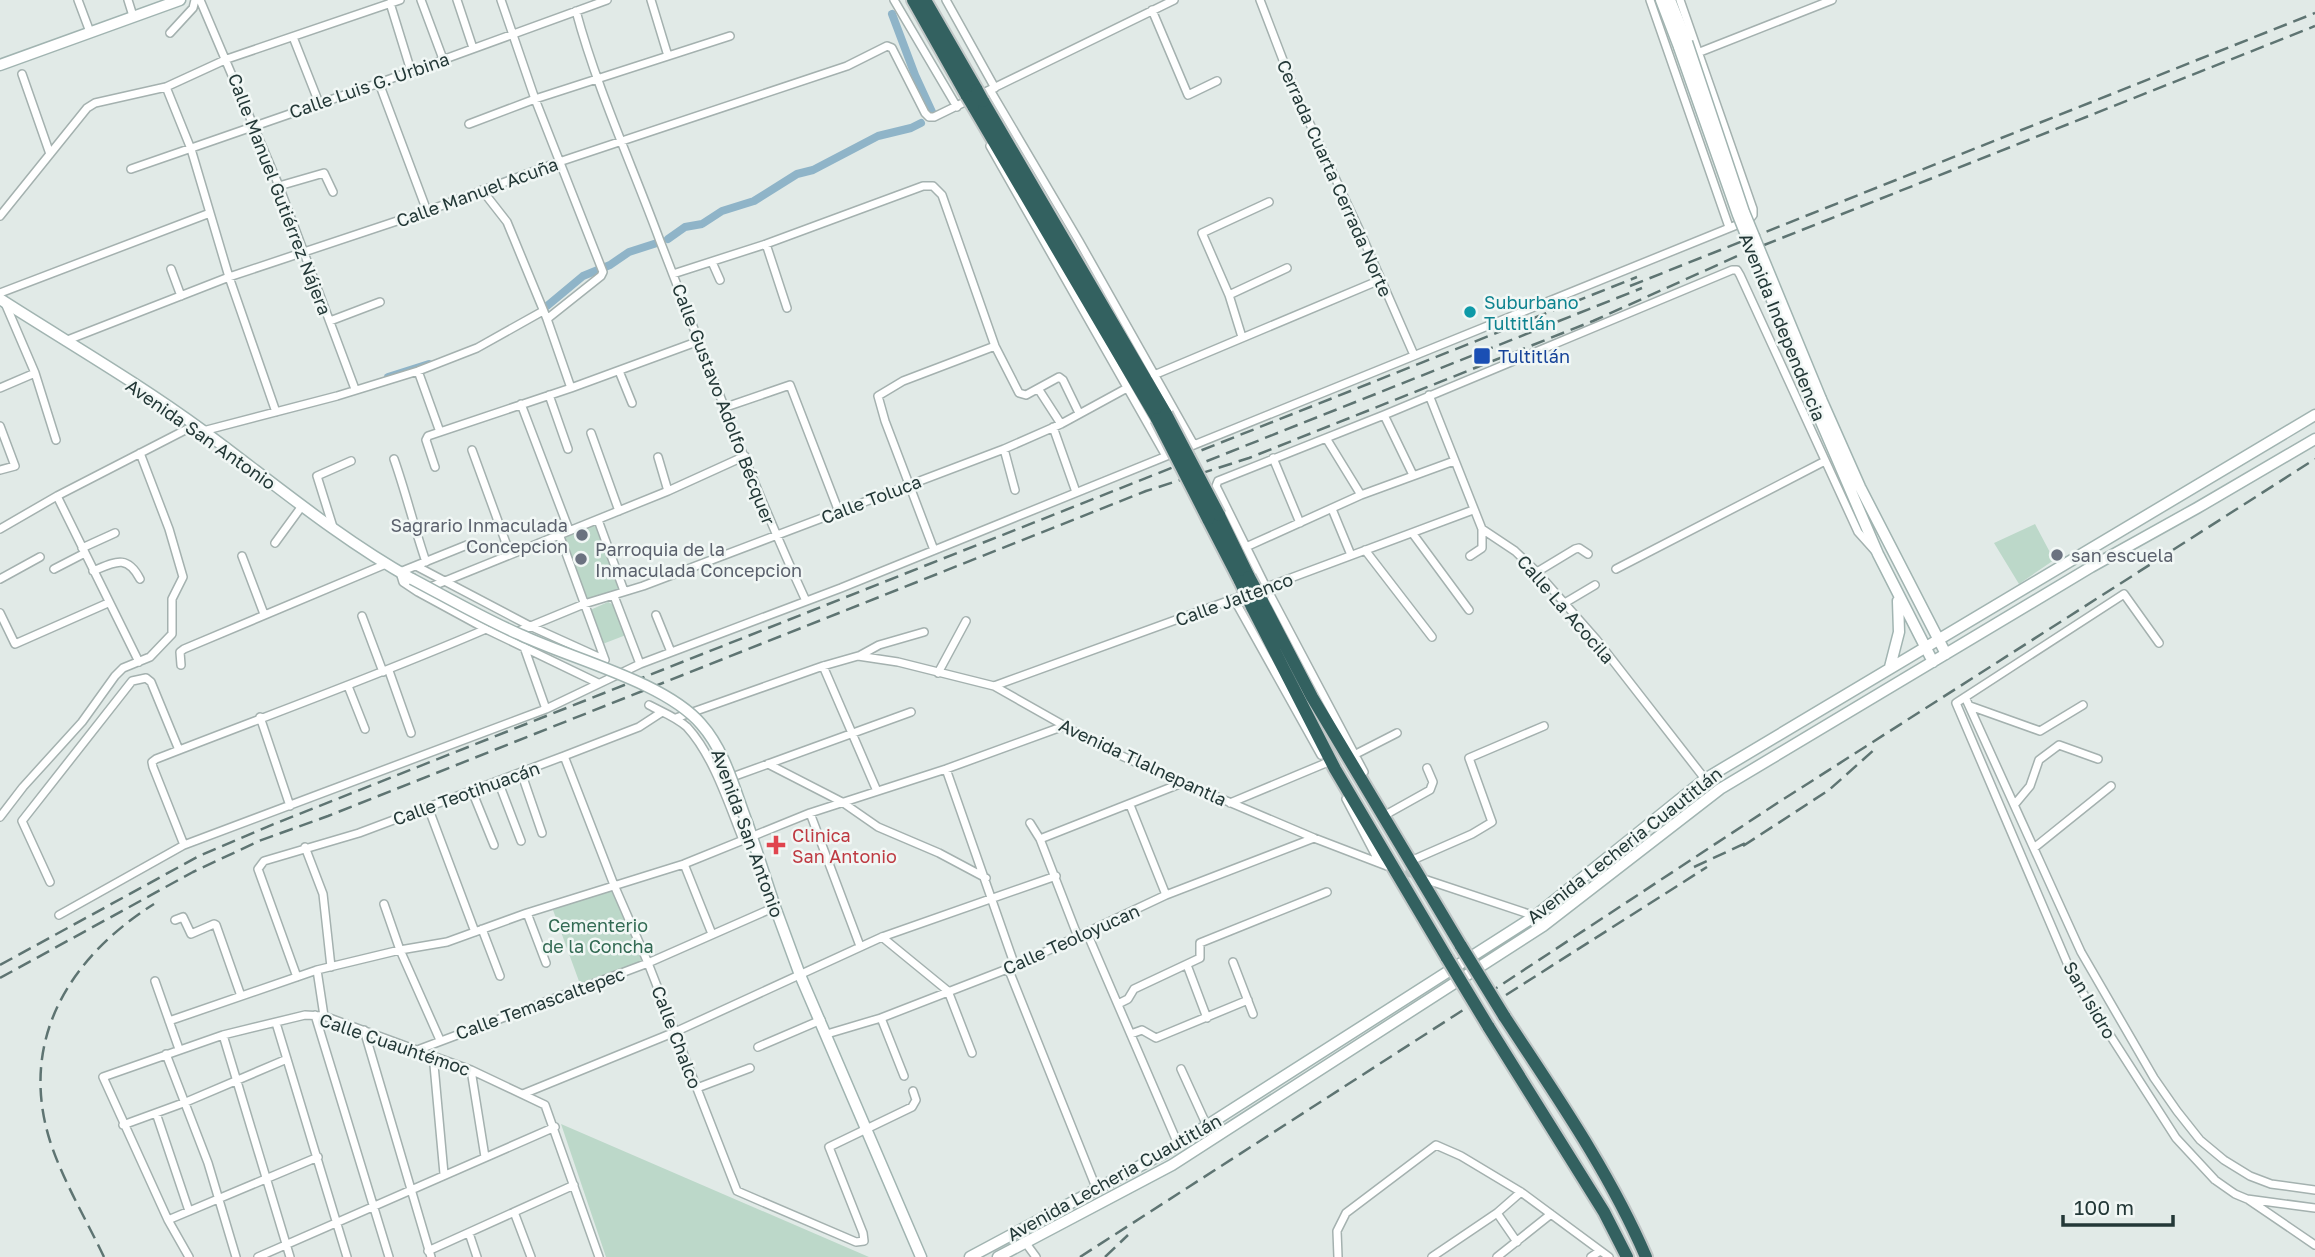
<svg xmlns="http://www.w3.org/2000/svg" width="2315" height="1257" font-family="'Golos Text',sans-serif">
	<rect width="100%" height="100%" fill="#e1eae7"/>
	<path fill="#bcd8c9" d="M599 523 623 592 585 601 560 536Z
		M2035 524 2054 560 2019 584 1994 543Z
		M608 602 614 605 626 635 600 645 588 611Z
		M615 888 644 960 580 984 553 910Z
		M561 1124 869 1257H606Z"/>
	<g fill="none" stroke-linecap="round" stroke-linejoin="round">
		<path stroke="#8fb4c8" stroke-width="8" d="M892 14 915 75 932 112
			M668 239 685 227 702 224 722 211 754 201 797 174 813 170 878 136 911 128 921 123
			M547 306 583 276 610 265 629 252 657 243
			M388 377 429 364"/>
		<path stroke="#bbc6c4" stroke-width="7" stroke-dasharray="7 3.5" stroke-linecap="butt" d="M1395 869 1420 877"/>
		<defs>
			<path id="street" d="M78 0 90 32
				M128 0 133 16
				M200 0 279 186 355 389
				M421 0 443 59
				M457 0 473 48
				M501 0 535 99 603 272 601 276 547 319
				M651 0 668 56
				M894 0 957 107
				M946 0 995 88
				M1260 0 1296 94 1358 227 1414 355
				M1650 0 1729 227
				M390 3 411 71
				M1152 10 1188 95 1217 81
				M576 11C597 89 632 165 660 241 707 362 752 484 806 601
				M170 33 193 8 195 0
				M293 37 319 103
				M1700 52 1832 0
				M22 74 50 154
				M379 83 427 211
				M166 87 191 149 229 277 276 412
				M990 90 1079 241 1194 445
				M469 124 535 99 730 36
				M990 146 1166 456
				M131 169 379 83 607 0
				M279 186 324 173 333 192
				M482 190 507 222 547 319 571 388
				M0 216 87 108 95 103 166 87 227 59 400 0
				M766 244 787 308
				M712 262 720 280
				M171 269 181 296
				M673 274 766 244 923 186H933L942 195 995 346 1019 393 1026 395 1059 377 1063 380 1079 413
				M0 293 210 213
				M1229 295 1287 268
				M5 303 35 373 56 440
				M330 321 380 302
				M1242 337 1229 295 1202 233 1269 202
				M65 341 229 277 427 211 559 162 847 66 887 46 892 48 925 113 929 117H934L1174 0
				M418 371 440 432
				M619 371 632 403
				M1154 375 1380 280
				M0 388 35 373
				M1039 390 1061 424
				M549 395 568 449
				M1429 395 1482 529 1515 551 1537 572 1596 639 1705 779
				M521 404 569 530
				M726 407 790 385 839 512
				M1384 415 1413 475
				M0 426 15 466 0 470
				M1053 427 1076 492
				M203 431 337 396 418 371 477 348 543 311
				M591 433 619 511
				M1326 438 1361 495
				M1004 449 1015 490
				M472 450 510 554
				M658 457 668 491
				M1273 458 1300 523
				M394 459C406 493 414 527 426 562
				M435 467 426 440 428 436 571 388 699 341
				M57 496 139 662
				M1332 509 1351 555
				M598 520 624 591
				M333 527 317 476 351 461
				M0 529 57 496 195 425
				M559 534 605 660
				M1413 534 1469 610
				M275 543 302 506
				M467 545 400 572 403 582 418 592 486 629 598 683
				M1246 547 1361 495 1454 461
				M82 548 115 533
				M934 550 885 421 878 396 903 381 995 346
				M1365 550 1432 637
				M242 556 264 614
				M1470 556 1482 548V529
				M416 566 530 626 605 660
				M54 569 85 553
				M1616 569 1825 461
				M93 571C115 562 127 554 140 579
				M1537 572 1575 549 1579 548 1588 554
				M0 579 40 557
				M1264 588 1473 510
				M418 592 668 491 745 456
				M614 596 640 664
				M1234 599 1321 755
				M1563 604 1595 585
				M0 613 15 644 108 603
				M656 615 671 652
				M362 616 383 672
				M504 637 584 604 643 586 1004 449 1061 424 1127 388
				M2159 643 2124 594 1956 703 2074 979 2176 1138 2215 1180 2235 1194 2247 1199 2315 1208
				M524 647 546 709
				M859 656 879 645 924 632
				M181 665 180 652 184 649 386 564
				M823 666 877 791
				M389 671 411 733
				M938 673 966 621
				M348 686 365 729
				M994 686 1247 594
				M1965 697 2081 952 2154 1078 2177 1111 2200 1140 2224 1160 2250 1176 2271 1184 2315 1190
				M649 705C662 712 676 717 687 727 713 755 729 805 743 840
				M1970 706 2040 731 2083 705
				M260 717 290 806
				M676 718 823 666 858 656 898 662 994 686 1102 747 1144 766 1314 838 1387 866
				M1354 755 1397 733
				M564 756 614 885 648 963 737 1191 856 1242 864 1241 863 1233 829 1147 912 1107 916 1100 913 1091
				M768 764 842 802 878 827 939 853 986 878
				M946 769 1015 966
				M521 772 542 833
				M1364 772 1266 587 1216 486 1218 481 1384 415 1732 270H1737L1740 275 1858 532 1875 551
				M735 776 911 712
				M498 781 521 841
				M472 791 494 845
				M1346 799 1379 862
				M1230 803 1326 763
				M2015 804 2030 786 2039 760 2059 745 2098 759
				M1130 805 1166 895
				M428 807 475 932
				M810 813 860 946
				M1387 814 1430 790 1433 782 1427 768
				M0 817 23 787 82 722 115 676 123 668 150 657 172 634V599L183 577 169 529 140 453
				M1030 823 1040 839 1078 937
				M1040 839 1182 783
				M184 845 153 767 152 762 156 759C266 716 377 676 486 629
				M305 847 323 894 331 967
				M2034 848 2111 786
				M1415 859 1472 834 1492 822 1469 758 1544 726
				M684 864 712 934
				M1427 880 1535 916 1543 926
				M50 882 22 821 132 681 146 678 151 682 179 750
				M384 904 400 950 440 1040
				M527 913 546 963
				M59 915 184 845 546 709 640 664 841 588 1749 220 1753 215V209L1680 0
				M175 920 183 917 191 934 214 924 216 925 241 996
				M482 929 500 976
				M1087 933 1178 1144
				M882 937 948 991 972 1053
				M1233 962 1253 1014
				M1187 965 1207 1018
				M1008 968 1097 1190
				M317 970 324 1016
				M297 977 258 869 264 861 359 833 564 756 639 727 662 712
				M155 981 179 1049
				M1118 1004 1128 999 1134 989 1200 958V943L1327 892
				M315 1015 389 1257
				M881 1018 904 1076
				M169 1021 317 970 400 950 447 942 527 913 684 864 810 813 946 769 1064 726
				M276 1023 347 1257
				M364 1030 431 1257
				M827 1034 881 1018 1015 966 1166 895 1314 838
				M1131 1034 1142 1030 1156 1038 1248 1000
				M223 1035 290 1257
				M758 1047 821 1020
				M420 1049 648 963 775 907
				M166 1054 208 1163 236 1257
				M433 1054 444 1174
				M1181 1069 1207 1126
				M471 1070 485 1157
				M697 1088 750 1068
				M523 1094 675 1032 882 937 1056 876
				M156 1113 189 1211
				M123 1125 186 1102 287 1059
				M2249 1200 2315 1245
				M514 1212 531 1257
				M1497 1213 1517 1242
				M168 1220 318 1157
				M469 1233 477 1257
				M1025 1242 1036 1257
				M428 1251 574 1185
				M189 1257 168 1220 103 1077 223 1035 305 1015 324 1016 471 1070 545 1105 599 1257
				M258 1257 555 1127
				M1338 1257 1337 1231 1346 1213 1436 1145 1461 1156 1521 1192 1609 1257
				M1432 1257 1497 1213 1521 1192
				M1497 1257 1551 1214
				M1591 1257 1600 1251"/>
			<path id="secondary" d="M1661 0 1679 47
				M1670 0 1687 42
				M0 65 180 0
				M0 299C67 342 138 383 202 430 271 481 337 537 412 579
				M1821 399 1860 487 1946 654
				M1813 403 1878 554 1933 662
				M1890 667 1899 632 1898 601
				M748 825 775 907 800 975 921 1257
				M970 1257 1164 1153 1535 916 1705 779 2315 415
				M998 1257 1172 1165 1543 926 1720 789 2091 567 2197 508 2315 439"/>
			<path id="highway" d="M913 0 967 96
				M925 0 977 90
				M983 101 1166 414
				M973 106 1157 419
				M1219 515 1249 577
				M1208 519 1240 581
				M1262 601 1312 697 1461 946
				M1252 607 1335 769 1447 958
				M1504 1016C1555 1094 1609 1171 1646 1257
				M1488 1026 1604 1212 1627 1257"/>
		</defs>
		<use href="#street" stroke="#a4b1af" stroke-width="10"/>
		<use href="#secondary" stroke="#a1b4b1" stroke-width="13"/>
		<use href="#highway" stroke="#c1c7c7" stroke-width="16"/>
		<use href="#street" stroke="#fff" stroke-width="7"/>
		<use href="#secondary" stroke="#fff" stroke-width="10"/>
		<use href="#highway" stroke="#336160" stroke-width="12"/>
		<path stroke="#5e7472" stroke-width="2.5" stroke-dasharray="14 7" stroke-linecap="butt" d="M1630 286 2315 13
			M1182 458 1637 277
			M1187 469 1642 288
			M1743 846 1829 790 1875 749
			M1694 867 1750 841
			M0 965 199 856 274 824 1194 459
			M0 978 193 872 259 841 328 816 1146 491 1249 458 1593 321 1744 253 2315 26
			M1506 995 1707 867
			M104 1257C86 1219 63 1181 50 1141 18 1040 70 957 154 904
			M1080 1257 1460 1012 1779 802 2315 459
			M1105 1257 1128 1235"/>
		<defs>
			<path id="secondary-bridge" d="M1687 42 1744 212 1821 399
				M1679 47 1738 215 1813 403
				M412 579C448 598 484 619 521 635 572 659 665 682 701 724 726 752 735 792 748 825"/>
			<path id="highway-bridge" d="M977 90 983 101
				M967 96 973 106
				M1166 414 1219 515
				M1157 419 1208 519
				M1249 577 1262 601
				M1240 581 1252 607
				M1461 946 1504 1016
				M1447 958 1488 1026"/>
		</defs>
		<use href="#secondary-bridge" stroke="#a1b4b1" stroke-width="13" stroke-linecap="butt"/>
		<use href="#highway-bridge" stroke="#c1c7c7" stroke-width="16" stroke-linecap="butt"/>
		<use href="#secondary-bridge" stroke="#fff" stroke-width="10"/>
		<use href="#highway-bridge" stroke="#336160" stroke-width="12"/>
	</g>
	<circle fill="#0f9aa8" stroke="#f1f7f5" stroke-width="2.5" cx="1470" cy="312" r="7"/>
	<rect fill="#1a4fb4" stroke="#f1f7f5" stroke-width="2.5" x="1473" y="347" width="18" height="18" rx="3.5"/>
	<g fill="#6b7280" stroke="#f1f7f5" stroke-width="2.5">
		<circle cx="582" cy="535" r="7"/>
		<circle cx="2057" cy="555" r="7"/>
		<circle cx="581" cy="559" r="7"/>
	</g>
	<path fill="#e0444e" stroke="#f1f7f5" stroke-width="2.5" d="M772.5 834.5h7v7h7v7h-7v7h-7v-7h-7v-7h7z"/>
	<g text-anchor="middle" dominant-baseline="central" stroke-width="5" stroke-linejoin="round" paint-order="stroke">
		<g font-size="18" fill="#233837" stroke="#f1f7f5">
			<text transform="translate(369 85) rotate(-19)">Calle Luis G. Urbina</text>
			<text transform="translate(1335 178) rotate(66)">Cerrada Cuarta Cerrada Norte</text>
			<text transform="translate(477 192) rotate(-20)">Calle Manuel Acuña</text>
			<text transform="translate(280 194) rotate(69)">Calle Manuel Gutiérrez Nájera</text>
			<text transform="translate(1783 327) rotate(68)">Avenida Independencia</text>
			<text transform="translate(724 404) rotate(69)">Calle Gustavo Adolfo Bécquer</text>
			<text transform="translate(201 434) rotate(35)">Avenida San Antonio</text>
			<text transform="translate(871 499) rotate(-21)">Calle Toluca</text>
			<text transform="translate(1234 599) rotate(-20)">Calle Jaltenco</text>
			<text transform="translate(1566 609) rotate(49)">Calle La Acocila</text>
			<text transform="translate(1143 762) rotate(25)">Avenida Tlalnepantla</text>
			<text transform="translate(466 793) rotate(-20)">Calle Teotihuacán</text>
			<text transform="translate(748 833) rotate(70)">Avenida San Antonio</text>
			<text transform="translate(1624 845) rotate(-38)">Avenida Lecheria Cuautitlán</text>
			<text transform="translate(1071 939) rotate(-24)">Calle Teoloyucan</text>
			<text transform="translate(2090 1000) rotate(60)">San Isidro</text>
			<text transform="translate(540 1003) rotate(-20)">Calle Temascaltepec</text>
			<text transform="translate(677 1037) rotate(69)">Calle Chalco</text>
			<text transform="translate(395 1044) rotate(19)">Calle Cuauhtémoc</text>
			<text transform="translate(1114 1177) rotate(-29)">Avenida Lecheria Cuautitlán</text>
		</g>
		<g font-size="18" fill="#0d838f" stroke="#f1f7f5" text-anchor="start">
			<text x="1484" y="302">Suburbano<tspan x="1484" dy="21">Tultitlán</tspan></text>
		</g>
		<g font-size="18" fill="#164399" stroke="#f1f7f5" text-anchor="start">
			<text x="1498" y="356">Tultitlán</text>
		</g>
		<g font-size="18" fill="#5b616d" stroke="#f1f7f5" text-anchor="start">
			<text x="568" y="525" text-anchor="end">Sagrario Inmaculada<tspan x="568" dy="21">Concepcion</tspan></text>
			<text x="595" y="549">Parroquia de la<tspan x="595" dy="21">Inmaculada Concepcion</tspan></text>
			<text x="2071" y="555">san escuela</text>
		</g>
		<g font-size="18" fill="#be3a42" stroke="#f1f7f5" text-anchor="start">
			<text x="792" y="835">Clinica<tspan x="792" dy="21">San Antonio</tspan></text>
		</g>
		<g font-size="18" fill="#326a53" stroke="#f1f7f5">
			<text x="598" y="925">Cementerio<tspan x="598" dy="21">de la Concha</tspan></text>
		</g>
	</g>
	<path d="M2063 1215v10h110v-10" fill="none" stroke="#233837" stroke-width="3.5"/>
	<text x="2074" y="1215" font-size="21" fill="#233837" stroke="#f1f7f5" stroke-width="5" paint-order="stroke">100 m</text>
</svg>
